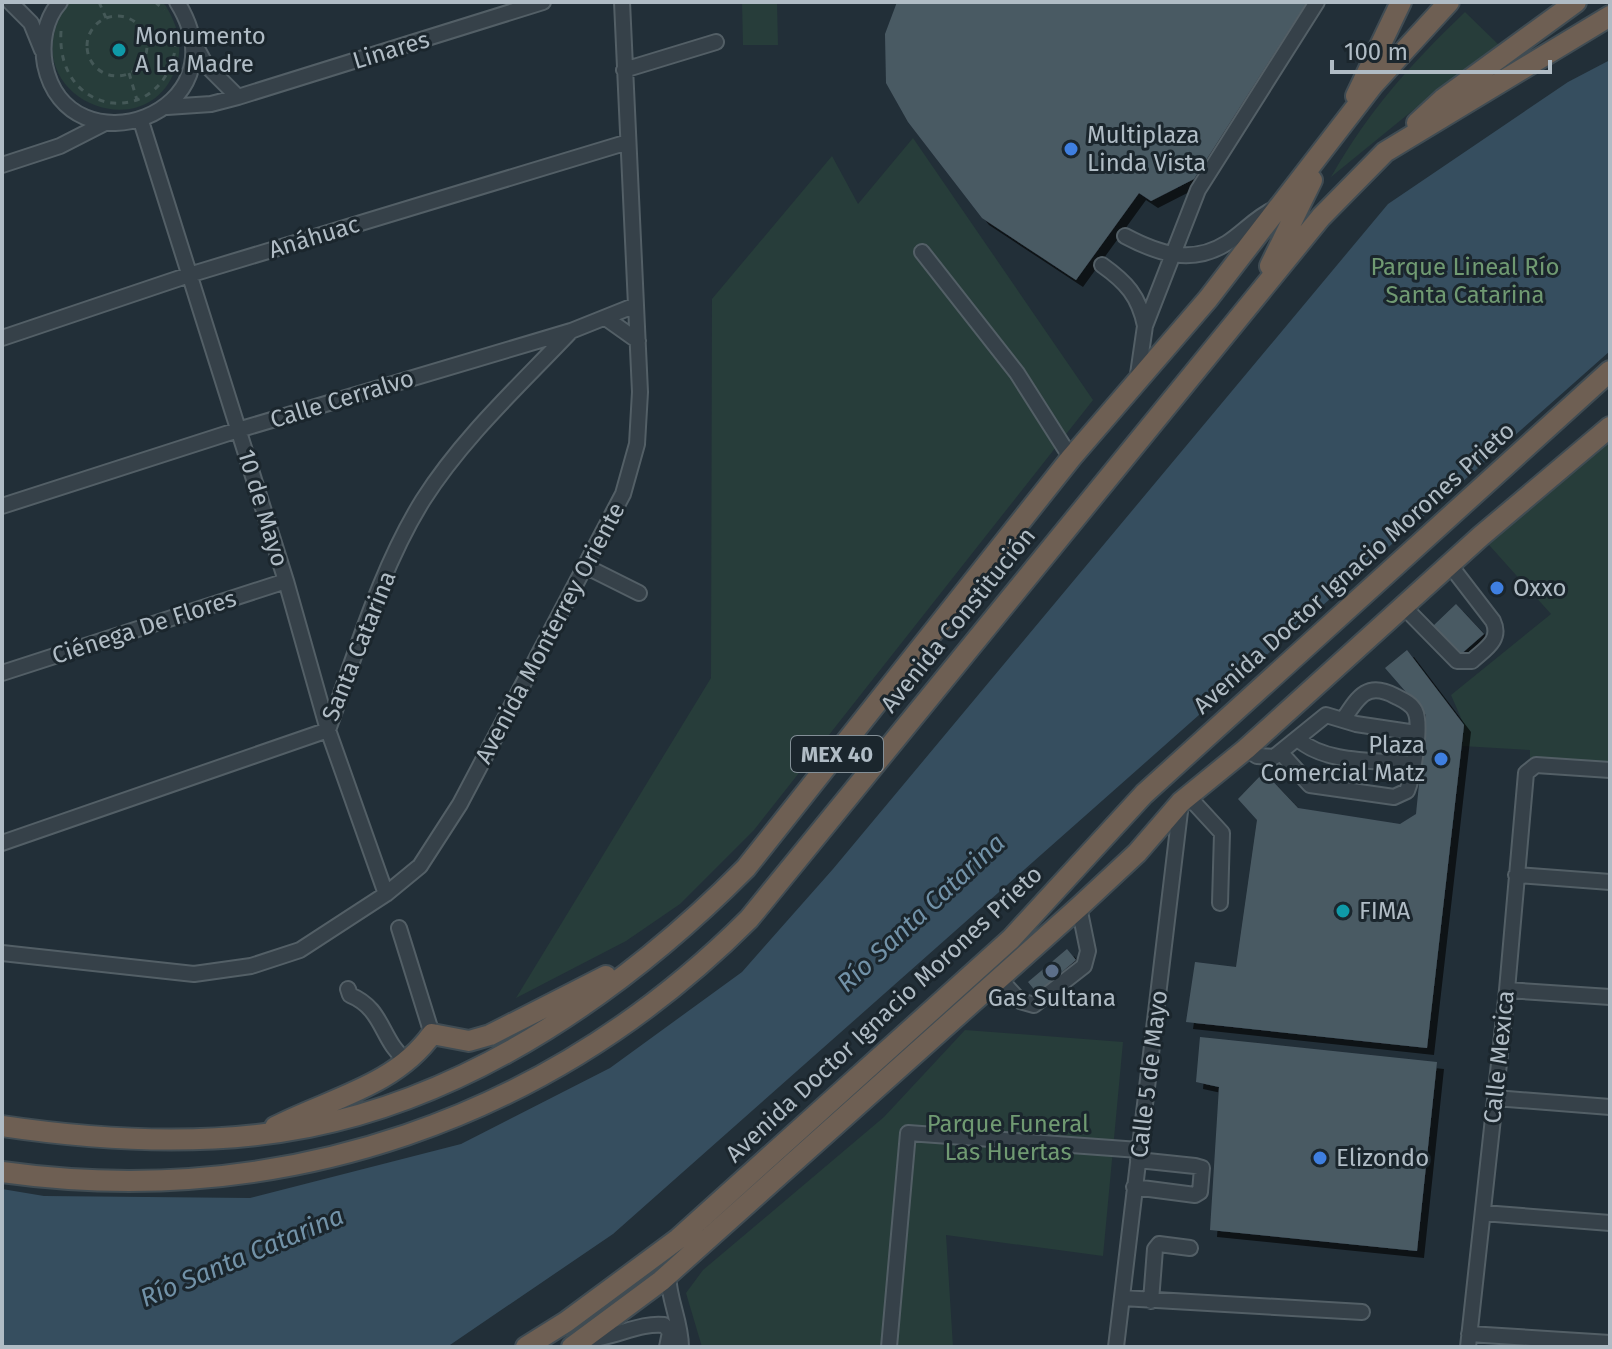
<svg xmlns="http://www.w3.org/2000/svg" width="1612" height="1349" font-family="'Fira Sans',sans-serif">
	<defs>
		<filter id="shadow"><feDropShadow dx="7" dy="7" stdDeviation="0" flood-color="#0009"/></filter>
	</defs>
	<rect width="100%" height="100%" fill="#222f38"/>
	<path fill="#273d3a" d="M69 2H162L166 6C178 27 184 46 175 70 144 154 5 92 69 2Z
		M742 2H777L778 45H743Z
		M1465 12 1501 47 1412 111 1331 177C1370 109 1408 67 1465 12Z
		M913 138 1093 400 754 830 680 904 626 941 516 998 711 678 712 299 832 156 858 204Z
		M1610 427V770L1530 767V750L1462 746 1464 725 1451 695 1551 614 1481 536Z
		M965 1030 1123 1042 1103 1256 946 1235 953 1347H702L686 1293 703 1270 884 1117Z"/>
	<path fill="#364e5f" d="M1610 60V351L613 1234 447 1347H2V1189L44 1196 250 1198 461 1144 610 1068 742 972 833 869 1388 204 1568 82Z"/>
	<path fill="#4a5a64" filter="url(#shadow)" d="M897 2H1307L1194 179 1151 201 1139 193 1076 280 982 218 908 122 886 83 885 34Z
		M1456 604 1484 634 1460 655 1433 626Z
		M1407 650 1464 725 1427 1048 1186 1022 1195 962 1236 967 1257 820 1238 799 1264 772 1298 808 1400 824 1416 814 1426 715 1385 668Z
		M1067 949 1076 960 1037 993 1028 982Z
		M1200 1037 1437 1062 1417 1251 1210 1230 1219 1087 1196 1082Z"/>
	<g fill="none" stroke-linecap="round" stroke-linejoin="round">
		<defs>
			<path id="minor" d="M10 2 31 23 42 50
				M60 2C45 19 41 43 45 65 68 175 247 114 177 2
				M194 43 206 65 238 97
				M624 70 716 42
				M167 107 211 104 238 97 543 2
				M141 121 286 581 328 730 386 894
				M2 165 60 146 105 123
				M1125 236C1159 254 1192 265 1227 243 1244 232 1255 218 1274 209
				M922 252 1017 373 1071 458
				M1102 265C1126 282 1139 296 1145 326
				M607 319 638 341
				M2 338 189 275 628 142
				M1137 381 1145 326 1198 190 1317 2
				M2 506 238 430 571 331 636 305
				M585 566 639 593
				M1405 608 1457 661H1472C1485 649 1502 640 1493 621L1450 565
				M2 673 286 581
				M1298 739C1325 764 1378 760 1413 764
				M1246 749 1257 756 1274 757 1326 715 1356 724 1416 733
				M1281 753 1310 785 1394 797 1407 791C1413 776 1422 725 1415 711 1411 703 1403 700 1395 696 1367 681 1358 697 1343 720
				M1188 796 1222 833 1220 903
				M2 843 328 730C356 654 380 569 423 500 463 437 520 385 571 331
				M1516 875 1610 882
				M399 928 432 1034
				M2 953 194 974 251 966 300 950 386 894 420 866 460 804 623 494 637 444 640 392 622 2
				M1000 979 1020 1001 1034 1005 1084 966 1088 951 1079 907
				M348 989 350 995C384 1009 380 1039 407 1062
				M1507 990 1610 997
				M1495 1098 1610 1107
				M1134 1187 1195 1195 1200 1192 1202 1168 1195 1166 1138 1160
				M1483 1213 1610 1223
				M668 1275C669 1301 681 1322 681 1347
				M1122 1298 1362 1312
				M1151 1301 1155 1249 1159 1244 1190 1248
				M1469 1334 1610 1343
				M581 1340C611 1340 639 1322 664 1325L670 1332 667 1347
				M889 1347 908 1133 1139 1150
				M1116 1347 1181 803
				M1468 1347 1507 990 1526 773 1536 765 1610 770"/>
			<path id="highway" d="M1356 96 1401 2
				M1417 123 1443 99 1576 2
				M1270 266 1312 180
				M2 1126C103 1141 209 1147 309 1127 476 1094 628 987 746 868L1071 458 1208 299 1373 85 1449 2
				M275 1127C329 1099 395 1086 432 1034L469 1041 490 1035 606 976
				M2 1172C283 1211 549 1119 749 919L1321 217 1385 152 1610 16
				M526 1347 566 1322 678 1239 1011 939 1144 794 1610 371
				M572 1347 661 1281 1079 907 1137 853 1181 802 1246 749 1481 536 1610 427"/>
		</defs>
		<use href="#minor" stroke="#535f66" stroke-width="18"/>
		<use href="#highway" stroke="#404c53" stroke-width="24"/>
		<path stroke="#445857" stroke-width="3" stroke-dasharray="6 6" stroke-linecap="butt" d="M99 2 106 18
			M155 2 164 10
			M87 46a30 30 0 1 1 60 0a30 30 0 1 1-60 0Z
			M61 31C55 120 167 130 176 43
			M129 73 137 100"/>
		<use href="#minor" stroke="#364149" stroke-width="14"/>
		<use href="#highway" stroke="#6e5f53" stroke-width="20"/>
	</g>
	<g fill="#0f9aa8" stroke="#1b262d" stroke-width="3">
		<circle cx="119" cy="50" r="8"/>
		<circle cx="1343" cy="911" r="8"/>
	</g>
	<g fill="#3f7fe0" stroke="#1b262d" stroke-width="3">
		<circle cx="1071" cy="149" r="8"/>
		<circle cx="1497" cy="588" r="8"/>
		<circle cx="1441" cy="759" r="8"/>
		<circle cx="1320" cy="1158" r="8"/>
	</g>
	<circle fill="#5c6f8a" stroke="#1b262d" stroke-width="3" cx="1052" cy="971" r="8"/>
	<g text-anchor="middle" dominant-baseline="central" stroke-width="6" stroke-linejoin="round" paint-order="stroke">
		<rect fill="#1b262d" stroke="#838f97" stroke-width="2" x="791" y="736" width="92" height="36" rx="6"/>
		<g font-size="22" font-weight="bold" fill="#b0bcc5">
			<text x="837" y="754">MEX 40</text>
		</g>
		<g font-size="24" fill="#b0bcc5" stroke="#1b262d" text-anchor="start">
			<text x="135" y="36">Monumento<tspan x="135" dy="28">A La Madre</tspan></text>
			<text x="1087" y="135">Multiplaza<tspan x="1087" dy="28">Linda Vista</tspan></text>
			<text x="1513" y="588">Oxxo</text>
			<text x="1425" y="745" text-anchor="end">Plaza<tspan x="1425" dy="28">Comercial Matz</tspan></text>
			<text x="1359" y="911">FIMA</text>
			<text x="1052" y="998" text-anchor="middle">Gas Sultana</text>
			<text x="1336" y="1158">Elizondo</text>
		</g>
		<g font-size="24" fill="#b0bcc5" stroke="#1b262d">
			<text transform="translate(391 50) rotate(-17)">Linares</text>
			<text transform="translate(314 237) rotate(-17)">Anáhuac</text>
			<text transform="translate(342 399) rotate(-17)">Calle Cerralvo</text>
			<text transform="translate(263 508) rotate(73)">10 de Mayo</text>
			<text transform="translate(1354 568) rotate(-42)">Avenida Doctor Ignacio Morones Prieto</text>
			<text transform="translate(958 620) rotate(-51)">Avenida Constitución</text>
			<text transform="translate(144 627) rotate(-18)">Ciénega De Flores</text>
			<text transform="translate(550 633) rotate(-62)">Avenida Monterrey Oriente</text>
			<text transform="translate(359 646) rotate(-68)">Santa Catarina</text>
			<text transform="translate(884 1014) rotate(-43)">Avenida Doctor Ignacio Morones Prieto</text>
			<text transform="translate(1499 1057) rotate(-84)">Calle Mexica</text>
			<text transform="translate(1149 1074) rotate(-83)">Calle 5 de Mayo</text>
		</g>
		<g font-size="24" fill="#709a72" stroke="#1b262d">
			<text x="1465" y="267">Parque Lineal Río<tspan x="1465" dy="28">Santa Catarina</tspan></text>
			<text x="1008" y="1124">Parque Funeral<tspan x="1008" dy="28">Las Huertas</tspan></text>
		</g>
		<g font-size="26" font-style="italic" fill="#7292a8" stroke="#1b262d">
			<text transform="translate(921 913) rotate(-43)">Río Santa Catarina</text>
			<text transform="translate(242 1257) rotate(-23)">Río Santa Catarina</text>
		</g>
	</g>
	<rect width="1612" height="1349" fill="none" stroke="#b0bcc5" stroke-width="8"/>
	<path d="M1332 60v12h218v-12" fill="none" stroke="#b0bcc5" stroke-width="4"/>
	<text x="1344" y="60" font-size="24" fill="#b0bcc5" stroke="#1b262d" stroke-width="6" paint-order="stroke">100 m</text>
</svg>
